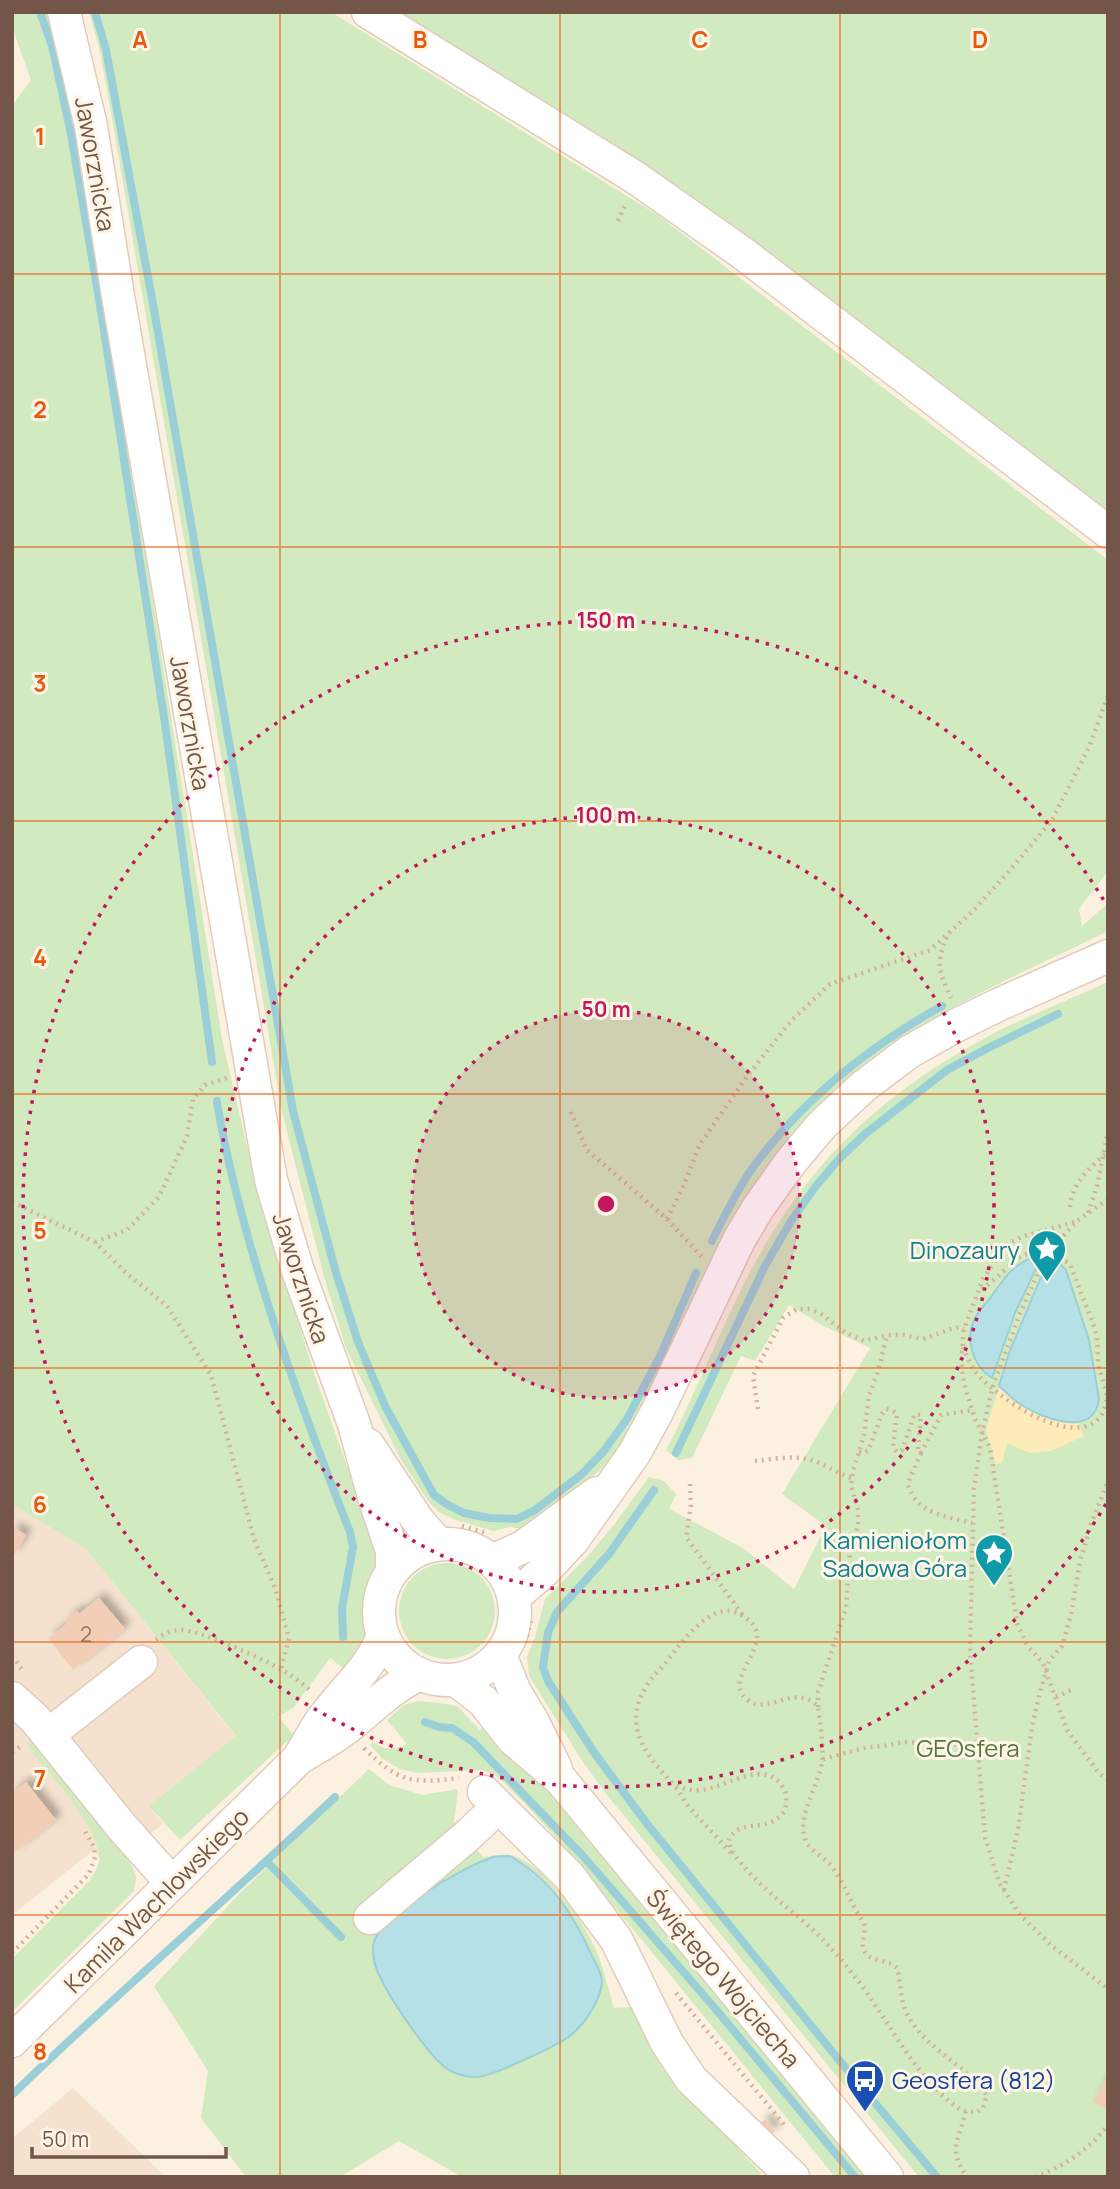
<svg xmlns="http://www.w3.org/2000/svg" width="1120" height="2189" font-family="Manrope,sans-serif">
	<defs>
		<filter id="shadow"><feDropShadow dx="6" dy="-6" stdDeviation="3.5" flood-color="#0004"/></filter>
	</defs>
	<rect width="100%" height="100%" fill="#fcf1e0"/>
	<path fill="#f4e2ce" d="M12 1504 86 1549 236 1737 149 1806 163 1824 109 1868 94 1850 12 1915Z
		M73 2088 166 2177H12V2139Z"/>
	<path fill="#d1eabf" d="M12 12H48L54 31 82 153 222 1039 252 1168 285 1280 318 1385 360 1502 383 1553 379 1572 365 1603 366 1641 349 1673 330 1658 294 1707 278 1717 294 1735 180 1840 149 1806 236 1736 86 1549 12 1504V106L31 80 12 27Z
		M89 12H331L659 216 1108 560V871L1079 909 1082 926 1108 903V931C1050 960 989 986 933 1019 861 1060 798 1119 753 1188 721 1235 699 1287 676 1339 660 1376 644 1414 620 1447 598 1478 555 1506 525 1530L511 1527 493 1531 453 1519 439 1512 428 1501 400 1458 346 1348 324 1277 282 1112 112 118 100 52Z
		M388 12H1108V517Z
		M1108 982V2177H919L607 1795 581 1759 529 1676 527 1657 535 1637 545 1599 587 1557 613 1526 649 1477 664 1481 676 1494 669 1509 743 1548 794 1589 826 1526 782 1494 870 1348 822 1325 789 1305 755 1361 741 1356 692 1458 678 1460 666 1450C697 1391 721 1327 752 1268 810 1159 887 1089 996 1032 1032 1014 1071 999 1108 982Z
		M399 1611a48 48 0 1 1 96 0a48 48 0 1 1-96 0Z
		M417 1701 439 1703 457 1706 480 1730 491 1722 633 1889 870 2177H835L574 1857 529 1808 496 1775 481 1770 418 1773 400 1769 383 1759 370 1745 373 1742C386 1751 393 1750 407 1744L387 1720 404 1705Z
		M36 1738 132 1866 136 1877 134 1891 12 2012V1959L92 1878C94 1873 98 1867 99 1862 104 1832 46 1770 27 1746Z
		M369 1769 389 1785 422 1795 458 1789 454 1823 483 1857C492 1856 501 1854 510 1855 543 1861 583 1921 596 1950 604 1968 608 1989 614 2008L632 2007 667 2074 761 2173 757 2177H462L399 2141 340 2177H246L201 2118 208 2071 154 1986 239 1894Z"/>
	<path fill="#fdecba" d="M999 1386C1019 1403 1050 1426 1078 1423L1084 1436 1051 1451 1030 1453 1007 1443 1002 1463 996 1464 986 1431Z"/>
	<path fill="#b5e0e6" stroke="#9bcfd8" stroke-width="2" d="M1032 1258 1040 1260 1015 1313 992 1378C972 1366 964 1336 976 1316 981 1308 988 1302 993 1294 1004 1279 1013 1264 1032 1258Z
		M1047 1263 1060 1264 1066 1270 1089 1340 1099 1399C1094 1439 1041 1418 1020 1404 1012 1399 1006 1392 999 1386L1009 1353Z
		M510 1856C552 1880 573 1914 592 1956 596 1964 602 1973 602 1981 601 2001 583 2027 567 2038 553 2047 488 2079 474 2077 467 2077 455 2074 449 2070 431 2060 392 2001 382 1981 376 1971 372 1957 373 1946 377 1916 465 1865 494 1857 499 1856 505 1856 510 1856Z"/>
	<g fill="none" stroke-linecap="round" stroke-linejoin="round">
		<path stroke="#9bcfd8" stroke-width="8" d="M40 12 52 46 71 134 100 305 164 717 212 1062
			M95 12 106 50 153 304 293 1111 336 1273 358 1342 386 1408 434 1495 448 1505 464 1513 489 1518 517 1519 535 1510 581 1475 603 1452 627 1419 661 1354 696 1273
			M217 1101C223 1143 234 1185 245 1226 273 1330 310 1431 350 1532L353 1547 342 1608 343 1637
			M712 1241C724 1217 736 1192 751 1170 801 1101 868 1047 942 1006
			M676 1453 765 1266 791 1221 816 1186 839 1159 865 1134 947 1070 988 1048 1058 1014
			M654 1490 609 1554 557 1612 548 1633 543 1667 548 1681 593 1751 648 1825 839 2060 937 2177
			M425 1722 439 1727 452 1728 473 1742 583 1856 719 2013 855 2177
			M267 1862 341 1937
			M12 2095C117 1993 229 1898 335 1797"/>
	</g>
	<path fill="#f2ceb7" filter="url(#shadow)" d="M12 1527 26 1535 12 1558Z
		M99 1598 125 1629 73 1670 48 1638 62 1628 68 1622 66 1620 77 1611 79 1614Z
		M26 1782 56 1820 12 1854V1793Z
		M1108 2075V2108L1107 2110 1093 2102Z
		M766 2119 775 2131 768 2136 759 2124Z"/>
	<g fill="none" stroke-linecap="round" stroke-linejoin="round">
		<defs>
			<path id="minor" d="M64 12 91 126 118 296 271 1180 297 1268 354 1424 374 1497 392 1551V1570
				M368 12 636 178 741 252 1108 532
				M368 1445 419 1522 439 1544
				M379 1612a68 68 0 1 1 136 0a68 68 0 1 1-136 0Z
				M492 1561 523 1547 597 1493
				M514 1597 544 1571 573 1540 634 1454 658 1410 739 1240 758 1208 790 1163 822 1125 864 1086 909 1052 957 1025 1000 1004 1108 956
				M500 1655 515 1692 533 1722 556 1769
				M456 1680 483 1701 513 1739 561 1780 887 2177
				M12 1698 35 1719 122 1827 172 1883
				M48 1735 141 1662
				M301 1754C310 1740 317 1724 328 1712 348 1686 371 1667 383 1636
				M484 1792 569 1876 616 1939 667 2043 691 2079 793 2177
				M370 1918 466 1837 498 1807
				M12 2041 299 1758C313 1750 327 1742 341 1732 368 1713 389 1688 420 1674"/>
		</defs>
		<use href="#minor" stroke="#e0cdbc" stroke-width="35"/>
		<path stroke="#d6b19b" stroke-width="4.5" stroke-dasharray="2 5" stroke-linecap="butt" d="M618 221 625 205
			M947 937C935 964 939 972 951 998
			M571 1112 587 1150 667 1219 702 1257
			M1108 1199 1077 1221 1047 1254 1020 1313 992 1389 982 1434 974 1488 970 1651 985 1838 1000 1884 1020 1915 1053 1947 1108 1989
			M12 1202 95 1242 126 1273 167 1306 211 1375 254 1539 275 1588 289 1638 281 1670
			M1070 1207C1072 1183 1090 1167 1108 1152
			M1088 1213 1097 1186 1108 1132
			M667 1219 683 1187 700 1144 745 1079 791 1021 830 984 930 950 972 912 1011 869 1052 820 1090 745 1108 695
			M1074 1222 1021 1237 1004 1246 983 1279 964 1329 961 1362 964 1383 975 1419 990 1448 1017 1623 1027 1645 1043 1663 1067 1730 1099 1773 1108 1780
			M95 1242 127 1230 159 1197 187 1136 193 1099 205 1085 227 1078
			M963 1347C967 1357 971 1367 978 1375 998 1398 1073 1450 1100 1417 1103 1413 1107 1403 1107 1397 1106 1387 1101 1376 1099 1366 1097 1357 1098 1348 1097 1339 1095 1324 1088 1312 1083 1298 1078 1286 1075 1275 1069 1263 1016 1238 1019 1265 980 1290
			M758 1409 753 1376 783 1318 797 1309H810L821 1314 846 1333 864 1341 887 1335H904L923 1339 951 1329 959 1327 964 1329
			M859 1452 863 1453 868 1451 882 1414 886 1409 892 1410 897 1414 893 1447 897 1452 902 1450 914 1416 916 1414 921 1415 918 1449 921 1453 941 1415 972 1410
			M921 1453 908 1483C913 1513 948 1517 972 1523
			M755 1461C773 1459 793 1455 811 1460 825 1464 838 1474 852 1478
			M690 1484 691 1505 686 1537 742 1614
			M462 1526 484 1532
			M156 1640C163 1634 171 1630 180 1630 199 1629 273 1663 290 1675 297 1679 304 1685 311 1691
			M525 1643 532 1617
			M12 1656 23 1671
			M1056 1697 1071 1690
			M818 1707V1692L846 1608 850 1551 858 1526V1510L851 1486 853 1471 864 1435 869 1395 878 1372 887 1335
			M364 1748C398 1782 412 1784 459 1778
			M12 1752 21 1746 19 1744
			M823 1759 868 1747 884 1746 903 1742 977 1745
			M670 1783C681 1788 689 1791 701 1790 725 1788 764 1758 782 1786 788 1794 787 1803 784 1812 766 1835 740 1816 728 1841 737 1870 788 1907 812 1929 828 1944 842 1960 855 1977 887 2017 915 2078 957 2107 963 2112 970 2112 977 2112L983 2108 987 2095C964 2063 924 2049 906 2012 900 1997 901 1983 897 1968 887 1958 866 1963 863 1947 862 1939 866 1932 864 1923 851 1906 846 1884 832 1867 823 1855 807 1851 804 1835 799 1813 819 1784 822 1762 824 1746 820 1723 818 1707 796 1682 769 1715 749 1701 715 1678 788 1640 740 1614 721 1604 703 1620 690 1633 680 1644 672 1655 663 1666 657 1673 650 1679 646 1687 620 1729 650 1759 677 1789 681 1795 684 1801 689 1807 703 1823 718 1838 732 1854
			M1004 1890 1018 1830 1032 1727 1039 1696 1049 1661 1062 1646 1071 1615 1080 1561 1091 1524 1108 1481
			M12 1953 89 1874 95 1857 94 1847 83 1828
			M676 1993 786 2127
			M966 2111C959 2141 947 2148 967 2177
			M1035 2177C1063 2167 1090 2149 1108 2125"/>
		<use href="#minor" stroke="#fff" stroke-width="32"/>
	</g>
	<path fill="none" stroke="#e8590c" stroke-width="2" stroke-opacity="0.55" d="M280 12V2177M560 12V2177M840 12V2177M12 274H1108M12 547H1108M12 821H1108M12 1094H1108M12 1368H1108M12 1642H1108M12 1915H1108"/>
	<circle cx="606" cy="1204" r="194" fill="#c2185b" fill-opacity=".12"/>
	<g fill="none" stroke="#c2185b" stroke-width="3.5" stroke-dasharray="3.5 7">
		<circle cx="606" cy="1204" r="194"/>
		<circle cx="606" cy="1204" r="388"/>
		<path d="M1106 1504A583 583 0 1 1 1106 904"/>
	</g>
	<defs>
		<symbol id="sight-pin" viewBox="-11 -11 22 30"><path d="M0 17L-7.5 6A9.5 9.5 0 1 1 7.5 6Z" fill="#0f9aa8" stroke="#fff5e6"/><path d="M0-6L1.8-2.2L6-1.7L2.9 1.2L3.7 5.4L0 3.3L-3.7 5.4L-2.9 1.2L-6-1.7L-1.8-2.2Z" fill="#fff"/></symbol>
		<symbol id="bus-pin" viewBox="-11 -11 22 30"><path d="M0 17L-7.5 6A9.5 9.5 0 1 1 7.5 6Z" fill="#1a4fb4" stroke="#fff5e6"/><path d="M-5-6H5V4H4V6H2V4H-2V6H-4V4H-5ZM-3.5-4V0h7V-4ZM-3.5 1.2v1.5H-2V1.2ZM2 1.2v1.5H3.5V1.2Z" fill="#fff"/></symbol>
	</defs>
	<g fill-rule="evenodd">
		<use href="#sight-pin" x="1025" y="1227" width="44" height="60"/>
		<use href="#sight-pin" x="972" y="1531" width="44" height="60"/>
		<use href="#bus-pin" x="843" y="2057" width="44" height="60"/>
	</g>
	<g text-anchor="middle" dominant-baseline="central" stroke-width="6" stroke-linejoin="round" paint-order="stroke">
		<g font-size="21" fill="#937463">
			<text x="86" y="1634">2</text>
		</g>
		<g font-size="24" fill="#735647" stroke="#fff5e6">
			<text transform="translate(96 164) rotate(80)">Jaworznicka</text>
			<text transform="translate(191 723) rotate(80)">Jaworznicka</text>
			<text transform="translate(302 1278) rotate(72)">Jaworznicka</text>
			<text transform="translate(156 1900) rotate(-45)">Kamila Wachlowskiego</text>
			<text transform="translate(724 1978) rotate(50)">Świętego Wojciecha</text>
		</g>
		<g font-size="24" fill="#0d838f" stroke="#fff5e6" text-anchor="end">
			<text x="1020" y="1249">Dinozaury</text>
			<text x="967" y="1539">Kamieniołom<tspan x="967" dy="28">Sadowa Góra</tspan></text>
		</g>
		<g font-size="24" fill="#52793f" stroke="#fff5e6">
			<text x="968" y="1747">GEOsfera</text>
		</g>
		<g font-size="24" fill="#164399" stroke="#fff5e6" text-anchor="start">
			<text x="892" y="2079">Geosfera (812)</text>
		</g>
	</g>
	<g font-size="23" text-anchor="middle" font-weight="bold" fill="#e8590c" stroke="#fff5e6" stroke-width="6" stroke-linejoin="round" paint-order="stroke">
		<text x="140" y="48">A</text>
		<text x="420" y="48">B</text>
		<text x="700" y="48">C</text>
		<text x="980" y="48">D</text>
		<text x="40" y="145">1</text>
		<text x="40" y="418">2</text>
		<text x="40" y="692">3</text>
		<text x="40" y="966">4</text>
		<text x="40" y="1239">5</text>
		<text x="40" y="1513">6</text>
		<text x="40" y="1787">7</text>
		<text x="40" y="2060">8</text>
	</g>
	<circle cx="606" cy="1204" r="10" fill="#c2185b" stroke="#fff5e6" stroke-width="3.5"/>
	<g font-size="21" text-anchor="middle" font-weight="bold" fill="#c2185b" stroke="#fff5e6" stroke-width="6" stroke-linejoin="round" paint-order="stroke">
		<text x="606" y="628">150 m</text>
		<text x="606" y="823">100 m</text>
		<text x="606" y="1017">50 m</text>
	</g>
	<rect width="1120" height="2189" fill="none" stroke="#735647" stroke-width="28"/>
	<path d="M32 2147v10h194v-10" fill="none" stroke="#735647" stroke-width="3.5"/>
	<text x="42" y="2147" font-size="21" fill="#735647" stroke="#fff5e6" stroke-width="5" paint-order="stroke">50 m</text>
</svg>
